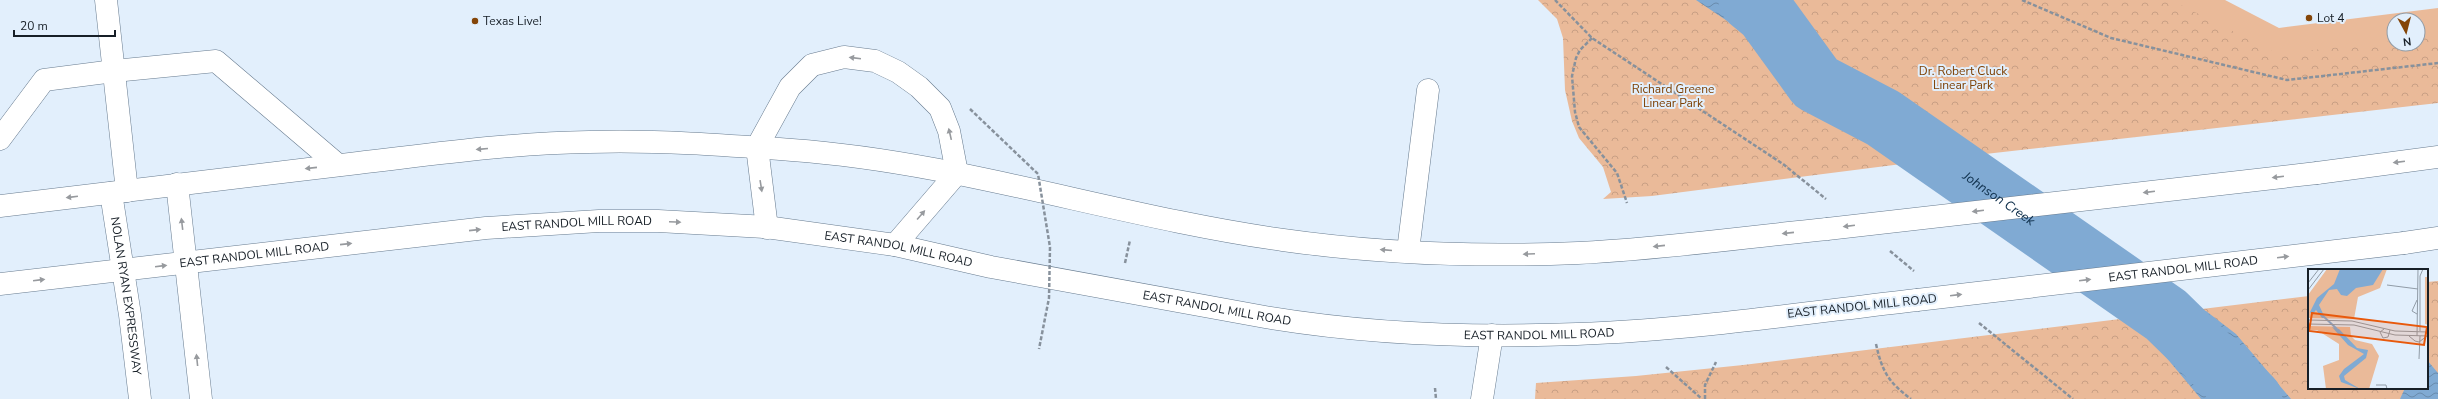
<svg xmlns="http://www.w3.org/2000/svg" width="2438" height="399" font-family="'Nunito Sans',sans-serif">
	<defs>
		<pattern id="park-crowns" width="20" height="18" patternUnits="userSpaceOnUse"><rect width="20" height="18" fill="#eaba99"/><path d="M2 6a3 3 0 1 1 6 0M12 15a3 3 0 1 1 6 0" fill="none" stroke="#c89f84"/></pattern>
		<pattern id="water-waves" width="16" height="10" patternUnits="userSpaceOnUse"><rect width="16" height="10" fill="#80aad3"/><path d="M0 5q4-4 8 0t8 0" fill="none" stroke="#688aab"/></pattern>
	</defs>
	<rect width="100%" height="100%" fill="#e2effc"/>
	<path fill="#eaba99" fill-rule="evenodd" d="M2049 0H2225L2279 28 2438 8V51L2313 65ZM2394 20H2418V44H2394Z"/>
	<path fill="url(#park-crowns)" d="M1538 0H2171L2278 54 2394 41V44H2418V38L2438 35V103L1941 159 1652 196 1603 199 1611 192 1603 167 1579 138 1572 121 1565 90 1563 38 1557 19Z
		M2438 281V399H1535L1536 383 1636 376 1743 365 2309 296V388H2427V282Z"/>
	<path fill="url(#water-waves)" d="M1696 0H1767L1823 64 1844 81 1900 109 1977 155 1897 164 1883 143 1836 114 1816 116 1785 78 1769 49Z
		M2206 311 2236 334 2291 399H2201L2135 320Z
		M2427 360 2438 373V399H2400L2405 388H2427Z"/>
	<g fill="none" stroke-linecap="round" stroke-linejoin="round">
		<path stroke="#80aad3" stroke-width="61" id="s1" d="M1749 0 1766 14 1816 83 1883 118 2166 315 2252 399"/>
		<defs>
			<g id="minor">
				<path d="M106 0 127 191"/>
				<path d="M0 139 44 80 114 71 216 61 338 165"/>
				<path d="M177 184 201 399"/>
				<path id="s2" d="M111 193 130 315 140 399"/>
				<path d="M767 228 757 147 790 87 812 65 844 57 875 61 898 72 919 87 940 108 949 131 957 173 895 245"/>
				<path d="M1408 251 1428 90"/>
				<path d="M1482 399 1492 335"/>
			</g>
			<g id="major">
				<path d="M2317 173 2438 157"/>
				<path d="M0 206C120 192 239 177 358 163 435 154 511 143 589 142 656 140 724 145 792 150 959 162 1118 217 1283 240 1381 254 1480 257 1578 253 1662 249 1745 237 1827 229"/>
				<path d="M2404 243 2438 238"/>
				<path id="s3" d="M0 284 486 228 599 221H658L766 227 895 245 991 267 1265 317C1367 334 1473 338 1577 334 1690 330 1804 313 1917 300"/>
			</g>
		</defs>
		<use href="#minor" stroke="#677b8f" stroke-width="23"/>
		<use href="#major" stroke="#677b8f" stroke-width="23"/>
		<path stroke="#87919c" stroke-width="2.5" stroke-dasharray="4 2" stroke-linecap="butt" d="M1555 0 1592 38 1783 164 1826 199
			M2022 0 2111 38 2287 80 2438 63
			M1592 38 1580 50 1576 58 1572 76 1575 112 1579 127 1617 173 1627 203
			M1890 251 1914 271
			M1125 263 1130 240
			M1979 323 2073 399
			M1876 344C1882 371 1888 382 1911 399
			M1666 367 1702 399
			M1435 388 1436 399
			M1705 399V385L1716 362"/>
		<use href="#minor" stroke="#fff" stroke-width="22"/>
		<use href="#major" stroke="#fff" stroke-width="22"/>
		<defs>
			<g id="major-bridge">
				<path d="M1827 229 2317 173"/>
				<path id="s4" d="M1917 300 2404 243"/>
			</g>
		</defs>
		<use href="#major-bridge" stroke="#677b8f" stroke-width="23" stroke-linecap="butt"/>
		<path stroke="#87919c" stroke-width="2.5" stroke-dasharray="4 2" stroke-linecap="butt" d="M970 109 1038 174 1050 247 1049 298 1039 349"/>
		<use href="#major-bridge" stroke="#fff" stroke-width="22"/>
	</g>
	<defs><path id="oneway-solid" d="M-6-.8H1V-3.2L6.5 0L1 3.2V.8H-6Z"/></defs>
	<g fill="#979a9e">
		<use href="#oneway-solid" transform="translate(855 58) rotate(-173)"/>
		<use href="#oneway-solid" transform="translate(950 134) rotate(-103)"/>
		<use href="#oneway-solid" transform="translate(482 149) rotate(175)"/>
		<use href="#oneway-solid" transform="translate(2399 162) rotate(173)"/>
		<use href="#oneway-solid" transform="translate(311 168) rotate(174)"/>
		<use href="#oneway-solid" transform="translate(2278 177) rotate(173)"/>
		<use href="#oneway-solid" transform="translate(761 186) rotate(81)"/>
		<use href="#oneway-solid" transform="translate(2149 192) rotate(173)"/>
		<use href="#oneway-solid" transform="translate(72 197) rotate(173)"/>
		<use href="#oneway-solid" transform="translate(1978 211) rotate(173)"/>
		<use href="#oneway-solid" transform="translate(921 215) rotate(-49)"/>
		<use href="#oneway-solid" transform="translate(675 222) rotate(2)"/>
		<use href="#oneway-solid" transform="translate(182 224) rotate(-97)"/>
		<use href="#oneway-solid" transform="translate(1849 226) rotate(173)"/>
		<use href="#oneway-solid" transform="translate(475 230) rotate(-6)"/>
		<use href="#oneway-solid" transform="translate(1788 233) rotate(174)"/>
		<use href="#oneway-solid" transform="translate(346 244) rotate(-6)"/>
		<use href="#oneway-solid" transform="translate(1659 246) rotate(174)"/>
		<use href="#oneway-solid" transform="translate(1386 250) rotate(-175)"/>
		<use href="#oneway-solid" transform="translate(1529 254) rotate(178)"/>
		<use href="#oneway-solid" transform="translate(2283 257) rotate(-7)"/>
		<use href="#oneway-solid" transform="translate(161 266) rotate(-7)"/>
		<use href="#oneway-solid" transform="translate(39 280) rotate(-7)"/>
		<use href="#oneway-solid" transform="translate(2085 280) rotate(-7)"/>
		<use href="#oneway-solid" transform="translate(1956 295) rotate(-7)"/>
		<use href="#oneway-solid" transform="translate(197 360) rotate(-96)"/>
	</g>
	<g fill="#844508" stroke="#e2effc" stroke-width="1.5">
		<circle cx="2309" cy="18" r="4"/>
		<circle cx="475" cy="21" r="4"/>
	</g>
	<g text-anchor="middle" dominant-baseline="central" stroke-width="4" stroke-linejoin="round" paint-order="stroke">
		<g font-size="12" fill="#171f27" stroke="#e2effc" text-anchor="start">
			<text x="2317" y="18">Lot 4</text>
			<text x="483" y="21">Texas Live!</text>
		</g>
		<g font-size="12" fill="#7d4004" stroke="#e2effc">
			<text x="1963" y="71">Dr. Robert Cluck<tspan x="1963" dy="14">Linear Park</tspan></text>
			<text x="1673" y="89">Richard Greene<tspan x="1673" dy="14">Linear Park</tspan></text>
		</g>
		<g font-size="12" fill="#171f27" stroke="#e2effc">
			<text stroke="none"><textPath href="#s3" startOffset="580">EAST RANDOL MILL ROAD</textPath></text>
			<text stroke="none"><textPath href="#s3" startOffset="904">EAST RANDOL MILL ROAD</textPath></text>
			<text stroke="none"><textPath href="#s3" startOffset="256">EAST RANDOL MILL ROAD</textPath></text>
			<text stroke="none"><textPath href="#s4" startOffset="268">EAST RANDOL MILL ROAD</textPath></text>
			<text stroke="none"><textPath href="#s2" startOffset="104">NOLAN RYAN EXPRESSWAY</textPath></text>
			<text transform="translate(1862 306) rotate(-6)">EAST RANDOL MILL ROAD</text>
			<text stroke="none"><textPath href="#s3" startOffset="1228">EAST RANDOL MILL ROAD</textPath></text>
			<text stroke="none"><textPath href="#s3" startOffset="1552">EAST RANDOL MILL ROAD</textPath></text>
		</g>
		<g font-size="13" font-style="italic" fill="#0d2e4a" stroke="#e2effc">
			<text stroke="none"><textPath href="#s1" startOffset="324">Johnson Creek</textPath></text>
		</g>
	</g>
	<g transform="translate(2308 269)">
		<rect width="120" height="120" fill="#e2effc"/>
		<path d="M117 8H120V56L117 55Z" fill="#eaba99"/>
		<path d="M19 0H79L72 19 50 28 46 50 0 49V26ZM0 57 42 58 43 67 47 71 64 75 71 87 61 120H18L15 97 31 91V75L9 61H0Z" fill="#eaba99"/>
		<path d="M32 0H75L65 16 48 19 39 27 33 26 29 20 21 21 11 36 17 49H14L8 41 4 46 2 43 9 29 26 15ZM24 58 31 60 49 79 60 81 58 89 36 107 37 111 52 120 33 113 31 107 36 100 56 85 40 76Z" fill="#80aad3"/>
		<path fill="none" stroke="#80aad3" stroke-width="2" d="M14 46 29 60"/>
		<path fill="none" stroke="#919ca7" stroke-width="1" d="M0 14 11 0M79 16 110 20M0 21 16 0M109 31 104 42 109 45M0 51 44 52 87 62 120 63M0 55 46 56 87 66 120 67M76 60 72 63 75 69 80 68 82 61M112 62V7L115 0M101 67 107 72 111 73 119 67M109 67 110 0M111 90 112 67M68 116H78L79 120"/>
		<path fill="#e8590c" fill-opacity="0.15" stroke="#e8590c" stroke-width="2" d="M4 44 119 58 116 76 1 62Z"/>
		<rect width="120" height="120" fill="none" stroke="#171f27" stroke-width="2"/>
	</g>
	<g transform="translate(2406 32) rotate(173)"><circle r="19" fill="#e2effc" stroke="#919ca7"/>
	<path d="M0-3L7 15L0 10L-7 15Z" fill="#844508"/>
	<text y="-6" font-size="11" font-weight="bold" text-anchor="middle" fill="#171f27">N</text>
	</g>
	<path d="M14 30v6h101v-6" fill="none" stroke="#171f27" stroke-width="2"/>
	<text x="20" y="30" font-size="12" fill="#171f27" stroke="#e2effc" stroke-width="3" paint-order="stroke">20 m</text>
</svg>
